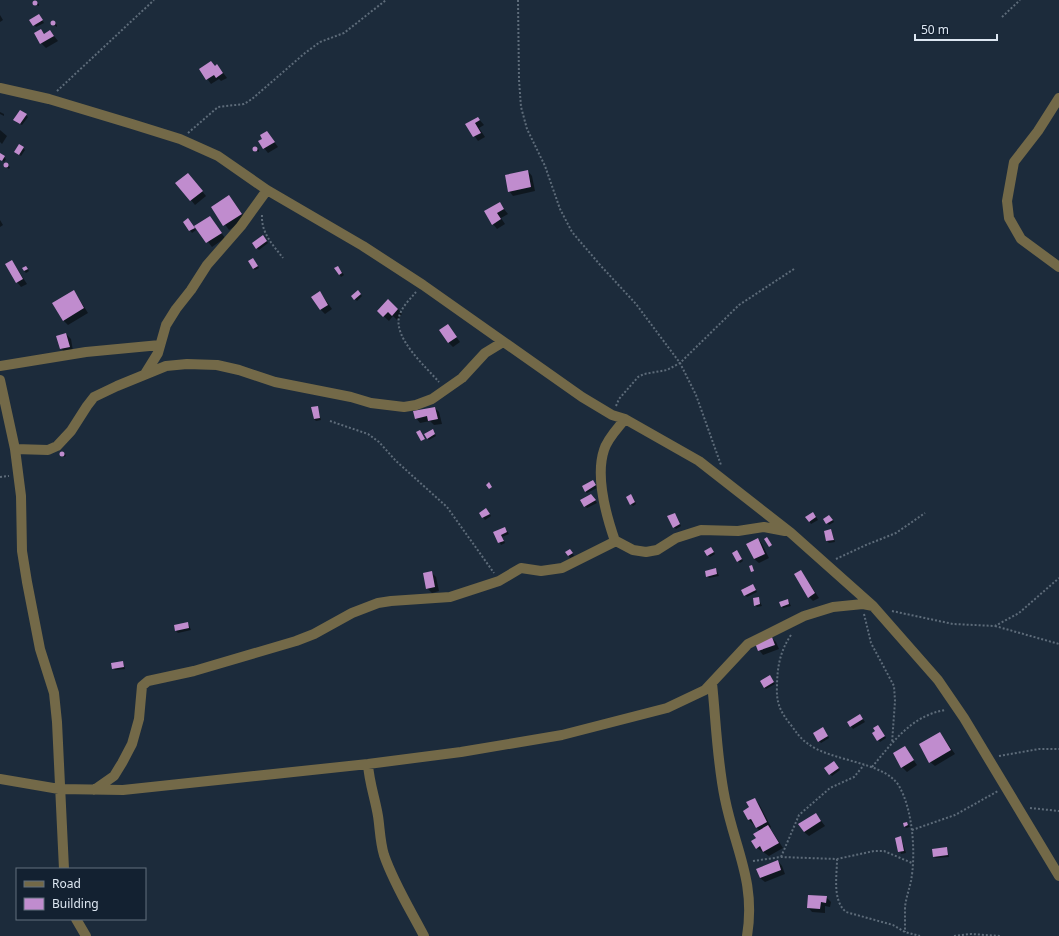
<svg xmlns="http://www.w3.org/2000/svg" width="1059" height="936" font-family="'Noto Sans',sans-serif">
	<rect width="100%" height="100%" fill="#1c2b3b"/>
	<path fill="#0007" d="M34 2 39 4V6L34 4Z
		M0 15 3 20 0 22Z
		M41 18 44 23 36 27 31 21Z
		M53 22 57 25V27L52 24Z
		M41 30 45 34 50 31 58 41 46 48 41 43Z
		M215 66H217L221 70 227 78 221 81 219 79 211 84 200 69Z
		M0 112 4 114V116L0 114Z
		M26 115 28 117 22 125 16 122Z
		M478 118 484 125 479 128 485 137 478 141 467 125Z
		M0 130 7 136 2 144 0 142Z
		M267 132 278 147 268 153 259 142 263 139Z
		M255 147 259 150V152L254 150Z
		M23 148 25 150 21 156 16 152Z
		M0 154 6 159 4 162 0 159Z
		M5 164 10 167 9 169 5 166Z
		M528 171 532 176 535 191 513 196 509 191Z
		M192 179 206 196 195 205 177 183Z
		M229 196 246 219 229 230 212 207Z
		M499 203 508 214 501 218 505 224 497 229 493 224Z
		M210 217 225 238 212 247 196 226Z
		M0 220 3 225 0 227Z
		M184 222H190L196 230 192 233Z
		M264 238 268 243 259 250 253 244Z
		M253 259 259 268 255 270 253 268Z
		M12 261 27 284 21 287 17 282Z
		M26 267 29 271 26 273 24 271Z
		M338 267 344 275 341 277 336 269Z
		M74 291 88 313 68 325 63 320Z
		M320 292 332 309 325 314 320 309Z
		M358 292 362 296 357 301 352 296Z
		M398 309 402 314 397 320 393 316 389 321 378 311Z
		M448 326 460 342 453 347 448 342Z
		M66 334 71 339 73 351 65 353 61 348Z
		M317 407 321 420 316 421 314 419Z
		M435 408 439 412 442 424 434 425 430 421 420 423 416 418Z
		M434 433 436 436 429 440 427 438Z
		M61 453 66 455 65 457 61 455Z
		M595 483 597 488 587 493 585 491Z
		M593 497 597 503 587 508 585 506Z
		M633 497 636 504 633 506 631 504Z
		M488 511 491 516 485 520 480 513Z
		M815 515 818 520 811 524 806 517Z
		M676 516 681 526 676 529 674 527Z
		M831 518 834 522 829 525 824 519Z
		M505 528 509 534 502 537 505 543 501 545 494 533Z
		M831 530 835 542 829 543 827 541Z
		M758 539 762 544 769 558 759 563 754 559Z
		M712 550 715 554 710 557 708 555Z
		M566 552H572L574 556 570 558Z
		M739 554 743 561 740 563 738 561Z
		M716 569 719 576 709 578 707 576Z
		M801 571 819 598 813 601 809 597Z
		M431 572 436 577 439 591 432 593 427 588Z
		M754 587 757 592 747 597 745 595Z
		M758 598 762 606 757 607 755 605Z
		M788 600 791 606 783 608 782 606Z
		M188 623 191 630 178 633 176 631Z
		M772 638 776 642 779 649 763 655 759 650Z
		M123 662 125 669 115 670 113 668Z
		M772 679 775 684 766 689 764 687Z
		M860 715 865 722 853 729 848 722Z
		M880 728 886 738 880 742 873 733Z
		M825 731 829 738 821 743 819 741Z
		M940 733 955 754 935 766 930 762Z
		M904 747 917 765 907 772 902 767Z
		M836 764 840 770 832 776 830 774Z
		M755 799 759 804 771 827 770 828 783 848 769 856 757 848V839L760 831 749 820 745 811 750 808Z
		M816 814 825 826 809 836 804 832Z
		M907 823 910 827 906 828 904 826Z
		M901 837 906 853 901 854 896 838Z
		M947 848 949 857 936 858 934 857Z
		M778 861 782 866 785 874 765 882 760 878 757 869Z
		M826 897 831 902 830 907 825 906V913L812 912 808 907Z"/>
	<path fill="#c08cce" d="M32.5 3a2.5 2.5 0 1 1 5 0a2.5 2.5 0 1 1-5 0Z
		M39 14 43 20 33 26 29 20Z
		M50.5 23a2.5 2.5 0 1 1 5 0a2.5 2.5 0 1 1-5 0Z
		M41 29 44 34 50 30 54 36 40 44 34 33Z
		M211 61 215 66 217 64 223 73 216 78 214 75 206 80 199 69Z
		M20 110 27 114 20 124 13 120Z
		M478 117 480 120 475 123 481 133 473 137 465 124Z
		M267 131 275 142 263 149 258 141 262 139 260 135Z
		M19 144 24 147 19 155 14 152Z
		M252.5 149a2.5 2.5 0 1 1 5 0a2.5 2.5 0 1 1-5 0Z
		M0 153 5 156 2 161 0 160Z
		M3.5 165a2.5 2.5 0 1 1 5 0a2.5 2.5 0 1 1-5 0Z
		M528 170 531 187 508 192 505 175Z
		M188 173 203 191 190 201 175 183Z
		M229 195 242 214 223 226 211 207Z
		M500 202 504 209 497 213 501 219 492 225 484 211Z
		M210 216 222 233 206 243 194 226Z
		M188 218 195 228 189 231 183 222Z
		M263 235 267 241 256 249 252 243Z
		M253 258 258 266 253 269 248 261Z
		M12 260 23 279 16 283 5 264Z
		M26 266 28 269 24 271 22 268Z
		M338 266 342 273 339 275 334 268Z
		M74 290 84 308 63 321 52 303Z
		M358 290 361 294 354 300 351 296Z
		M320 291 328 305 320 310 311 297Z
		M388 299 398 309 392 316 388 312 383 317 377 311Z
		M448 324 457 337 448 343 439 330Z
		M66 333 70 347 60 349 56 336Z
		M318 406 320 418 314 419 311 407Z
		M435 407 438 419 428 421 427 416 415 419 413 411Z
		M433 429 435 434 427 439 424 434Z
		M420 430 425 439 421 441 416 432Z
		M59.5 454a2.5 2.5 0 1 1 5 0a2.5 2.5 0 1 1-5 0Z
		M593 480 596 485 585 492 582 486Z
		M489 482 492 487 489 489 486 485Z
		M591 494 596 500 584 507 580 500Z
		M631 494 635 502 630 505 626 497Z
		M486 508 490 514 482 518 479 513Z
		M813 512 816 517 809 522 805 517Z
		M675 513 680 524 673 528 667 516Z
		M829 515 833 520 826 524 823 519Z
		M505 527 507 532 501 535 504 541 498 543 493 532Z
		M831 529 834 540 826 541 824 531Z
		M767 537 772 545 769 547 764 539Z
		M758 538 765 554 754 559 746 544Z
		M711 547 714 552 707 556 704 551Z
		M570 549 573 553 568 556 565 552Z
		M737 550 742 559 737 562 732 553Z
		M752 565 754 571 751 572 749 566Z
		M716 568 717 574 706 577 705 571Z
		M801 570 815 593 808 598 794 574Z
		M432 571 435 587 426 589 423 573Z
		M753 584 756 590 744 596 741 590Z
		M759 597 760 604 754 606 753 598Z
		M788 599 789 604 781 607 779 602Z
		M188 622 189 628 175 631 174 625Z
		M772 637 775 645 758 651 755 643Z
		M123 661 124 667 112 669 111 663Z
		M770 675 774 682 764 688 760 681Z
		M860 714 863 719 850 727 847 722Z
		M878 725 885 736 877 741 872 733 875 731 873 728Z
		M823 727 828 736 818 742 813 733Z
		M940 732 951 750 929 763 919 744Z
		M905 746 914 760 901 768 893 753Z
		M834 761 839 768 829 775 824 768Z
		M755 798 767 822 756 828 751 819 748 820 743 811 749 807 746 802Z
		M816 813 821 821 804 832 798 824Z
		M907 822 908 825 904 827 903 823Z
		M768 825 779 843 763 852 760 846 756 849 751 841 756 838 753 834Z
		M901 836 904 851 898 852 895 838Z
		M947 847 948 855 933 857 932 849Z
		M778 860 781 870 760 878 756 869Z
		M808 895 827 896 826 903 821 902 820 909 807 908Z"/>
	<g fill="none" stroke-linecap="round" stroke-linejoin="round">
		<path stroke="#5e6c7a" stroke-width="2" stroke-dasharray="2 2" stroke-linecap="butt" d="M518 0 519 80 521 107 527 129 545 166 560 209 572 232 601 266 636 304 680 363 696 395 721 465
			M1002 17 1020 0
			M57 91 154 0
			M188 133 218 107 244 104 252 99 305 53 320 42 344 33 386 0
			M262 215C261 233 273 245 283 258
			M416 292C410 299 401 308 399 317 394 339 426 367 439 382
			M616 406 619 399 638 377 644 374 667 370 680 363 739 305 794 269
			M330 421 368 434 379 442 396 461 447 507 494 573
			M0 477 9 476
			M836 559 866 545 896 533 925 513
			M892 611 953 624 995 626 1019 613 1059 578
			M864 614 871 643 894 686 895 701 892 743
			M995 626 1059 644
			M791 635C780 651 777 668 777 687 776 703 781 713 791 725 796 732 800 738 807 743 831 762 884 761 899 786 913 810 916 854 911 881 909 890 906 898 905 907 905 916 905 924 905 932
			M999 756 1039 749H1059
			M872 767C893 742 911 716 945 710
			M1030 808 1059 811
			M912 830 955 815 998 791
			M781 857 799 815 830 788 854 777 864 765
			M837 859C837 876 832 900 846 912L893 925 905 932 920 936
			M753 861 781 857 837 859 874 851H884L912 863
			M954 936 971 934 1000 936"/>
		<path stroke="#736948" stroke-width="10" d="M0 88 49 99 132 124 180 139 218 156 267 190 363 246 423 285 582 397 612 415 625 419 699 461 791 533 873 606 938 680 964 718 1059 876
			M1059 98 1038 131 1014 162 1007 201 1009 218 1021 239 1059 267
			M0 366 86 352 160 345
			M145 374 158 353 166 325 176 309 191 290 207 265 241 226 267 190
			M0 380 15 449 21 496 22 551 27 582 40 649 54 693 57 722 64 869
			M15 449 48 450 57 446 71 431 87 406 94 397 117 386 166 366 187 364 217 365 239 370 275 382 351 397 371 403 404 407 416 405 432 399 462 378 485 353 503 342
			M615 541C606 515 595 477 604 450 607 439 618 428 625 419
			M712 683C716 721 717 761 725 799 735 849 756 882 747 936
			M368 764C369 782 375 798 378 816 380 829 380 842 384 855 394 884 410 909 424 936
			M0 779 59 789 123 790 368 764 461 752 562 735 667 708 705 690 748 644 804 616 833 607 863 604 873 606
			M94 790 114 776 122 763 132 744 139 719 142 686 148 681 194 671 296 641 314 634 352 613 378 603 391 601 450 597 499 581 521 568 541 571 562 568 616 541 633 550 646 552 657 550 676 538 701 530 738 531 764 527 785 531
			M76 919 86 936"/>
	</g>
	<rect x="16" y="868" width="130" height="52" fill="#132131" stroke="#63707e"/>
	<rect x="24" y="881" width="20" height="6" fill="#736948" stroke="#63707e"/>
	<text x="52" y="888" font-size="12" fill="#dce6f1">Road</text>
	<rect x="24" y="898" width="20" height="12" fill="#c08cce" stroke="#63707e"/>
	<text x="52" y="908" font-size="12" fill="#dce6f1">Building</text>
	<path d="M915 34v6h82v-6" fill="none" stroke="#dce6f1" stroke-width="2"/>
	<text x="921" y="34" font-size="12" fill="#dce6f1" stroke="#132131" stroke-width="3" paint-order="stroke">50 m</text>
</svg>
